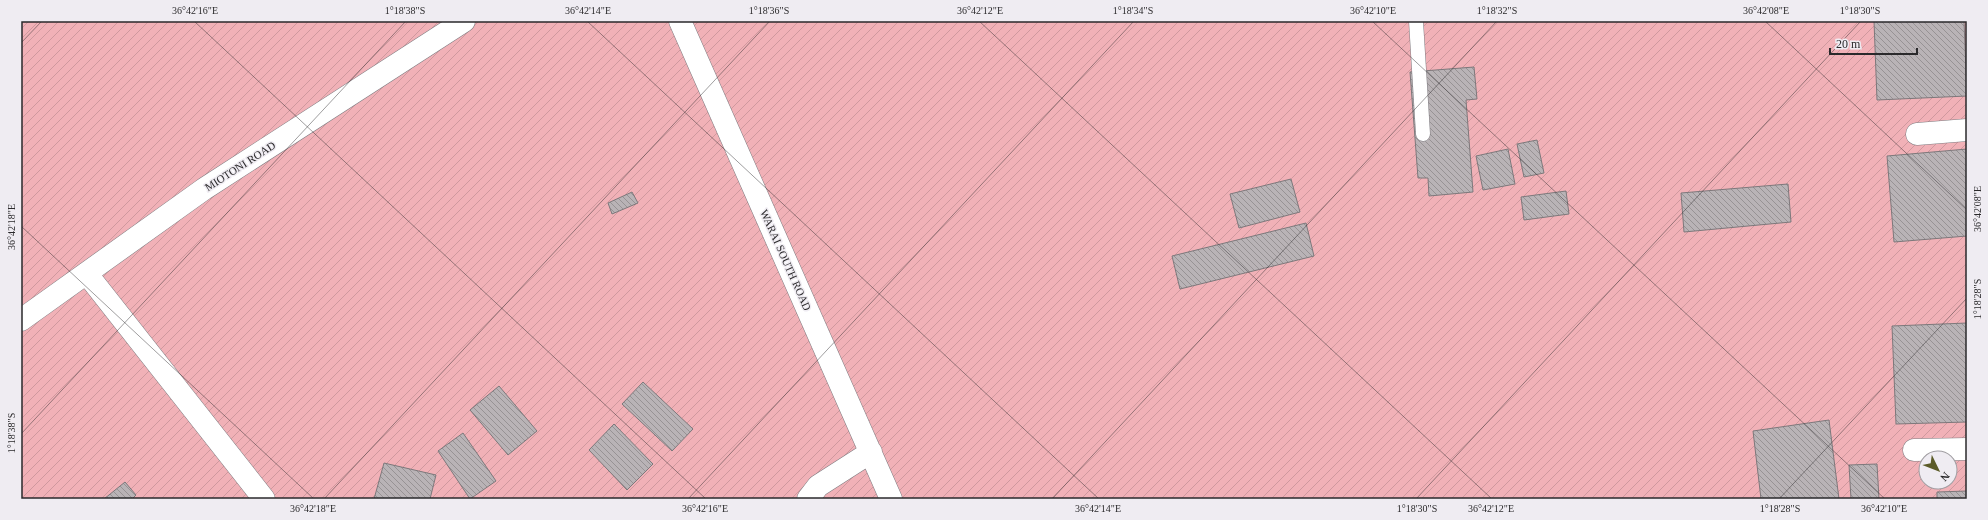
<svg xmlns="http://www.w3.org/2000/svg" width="1988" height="520" font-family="Georgia,serif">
	<defs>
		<pattern id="garden-furrows" width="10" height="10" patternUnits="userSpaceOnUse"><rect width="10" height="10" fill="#f1b1b7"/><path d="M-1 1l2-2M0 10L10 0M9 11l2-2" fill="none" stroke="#cf989e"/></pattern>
		<pattern id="building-back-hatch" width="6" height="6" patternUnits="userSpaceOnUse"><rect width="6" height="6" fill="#b9b3b6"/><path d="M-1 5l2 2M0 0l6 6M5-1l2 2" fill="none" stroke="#979294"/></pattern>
	</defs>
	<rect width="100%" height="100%" fill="#efecf2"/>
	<path fill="url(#garden-furrows)" fill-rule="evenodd" d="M21 21H1967V499H21ZM1926 458H1950V482H1926Z"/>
	<path fill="url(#building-back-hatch)" stroke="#7d787b" d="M1874 21H1964L1967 96 1877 100Z
		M1474 67 1477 99 1466 100 1473 192 1429 196 1428 178H1418L1410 72Z
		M1537 140 1544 173 1524 177 1517 144Z
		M1508 149 1515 184 1483 190 1476 156Z
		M1967 149V236L1894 242 1887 156Z
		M1291 179 1300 212 1239 228 1230 194Z
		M1788 184 1791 222 1684 232 1681 193Z
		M1566 191 1569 214 1524 220 1521 197Z
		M632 192 638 203 612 214 608 203Z
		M1306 223 1314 256 1180 289 1172 256Z
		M1967 323V422L1896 424 1892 326Z
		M643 382 693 429 672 451 622 404Z
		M499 386 537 431 508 455 470 410Z
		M1829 420 1839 499H1761L1753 431Z
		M614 424 653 464 627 490 589 450Z
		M463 433 496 481 470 499 438 451Z
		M384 463 436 475 430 499H374Z
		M1877 464 1879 499H1851L1849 465Z
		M125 482 136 495 132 499H104Z
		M1967 491V499H1937V492Z"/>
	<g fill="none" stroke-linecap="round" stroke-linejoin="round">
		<defs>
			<path id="service" d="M1416 21 1423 134"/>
			<path id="minor" d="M680 21 891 499
				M1917 134 1967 130
				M87 274 264 499
				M21 320 204 189 464 21
				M1914 450 1967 449
				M808 499 818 486 871 452"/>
		</defs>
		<use href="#service" stroke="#7f7c81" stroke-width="15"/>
		<use href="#minor" stroke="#7f7c81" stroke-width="23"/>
		<use href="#service" stroke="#fff" stroke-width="14"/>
		<use href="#minor" stroke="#fff" stroke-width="22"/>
	</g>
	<path fill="none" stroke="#2a292b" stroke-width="1" stroke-opacity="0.45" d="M194 21 706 499M587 21 1099 499M979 21 1492 499M1372 21 1885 499M1765 21 1967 210M21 43 42 21M21 226 314 499M21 434 406 21M324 499 770 21M688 499 1134 21M1052 499 1497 21M1416 499 1861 21M1779 499 1967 298"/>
	<g text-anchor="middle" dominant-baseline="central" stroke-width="3" stroke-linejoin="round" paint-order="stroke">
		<g font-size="11" fill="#2a292b" stroke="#efecf2">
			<text transform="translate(240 166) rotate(-33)">MIOTONI ROAD</text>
			<text transform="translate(786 260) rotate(66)">WARAI SOUTH ROAD</text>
		</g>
	</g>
	<rect width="1988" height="520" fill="none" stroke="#efecf2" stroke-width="44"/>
	<g transform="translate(1938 470) rotate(133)"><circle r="19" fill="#efecf2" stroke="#a09ea2"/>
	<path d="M0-3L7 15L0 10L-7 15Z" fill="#5b5b28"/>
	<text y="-6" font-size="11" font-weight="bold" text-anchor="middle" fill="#2a292b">N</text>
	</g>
	<path d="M1830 48v6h87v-6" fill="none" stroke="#2a292b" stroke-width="2"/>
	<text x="1836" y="48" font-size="12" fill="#2a292b" stroke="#efecf2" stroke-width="3" paint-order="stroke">20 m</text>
	<rect x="22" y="22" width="1944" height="476" fill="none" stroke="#2a292b" stroke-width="1.5"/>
	<g font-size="10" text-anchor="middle" fill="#2a292b">
		<text x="195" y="14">36°42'16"E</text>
		<text x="405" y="14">1°18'38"S</text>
		<text x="588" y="14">36°42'14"E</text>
		<text x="769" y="14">1°18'36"S</text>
		<text x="980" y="14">36°42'12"E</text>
		<text x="1133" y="14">1°18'34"S</text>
		<text x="1373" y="14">36°42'10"E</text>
		<text x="1497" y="14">1°18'32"S</text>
		<text x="1766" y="14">36°42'08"E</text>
		<text x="1860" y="14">1°18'30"S</text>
		<text transform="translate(1977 209) rotate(-90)" y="4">36°42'08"E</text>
		<text transform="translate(11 227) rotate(-90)" y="4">36°42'18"E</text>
		<text transform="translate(1977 299) rotate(-90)" y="4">1°18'28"S</text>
		<text transform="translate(11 433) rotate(-90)" y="4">1°18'38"S</text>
		<text x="313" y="512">36°42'18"E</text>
		<text x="705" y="512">36°42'16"E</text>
		<text x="1098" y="512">36°42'14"E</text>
		<text x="1417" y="512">1°18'30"S</text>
		<text x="1491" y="512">36°42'12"E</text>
		<text x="1780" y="512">1°18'28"S</text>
		<text x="1884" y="512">36°42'10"E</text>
	</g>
</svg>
